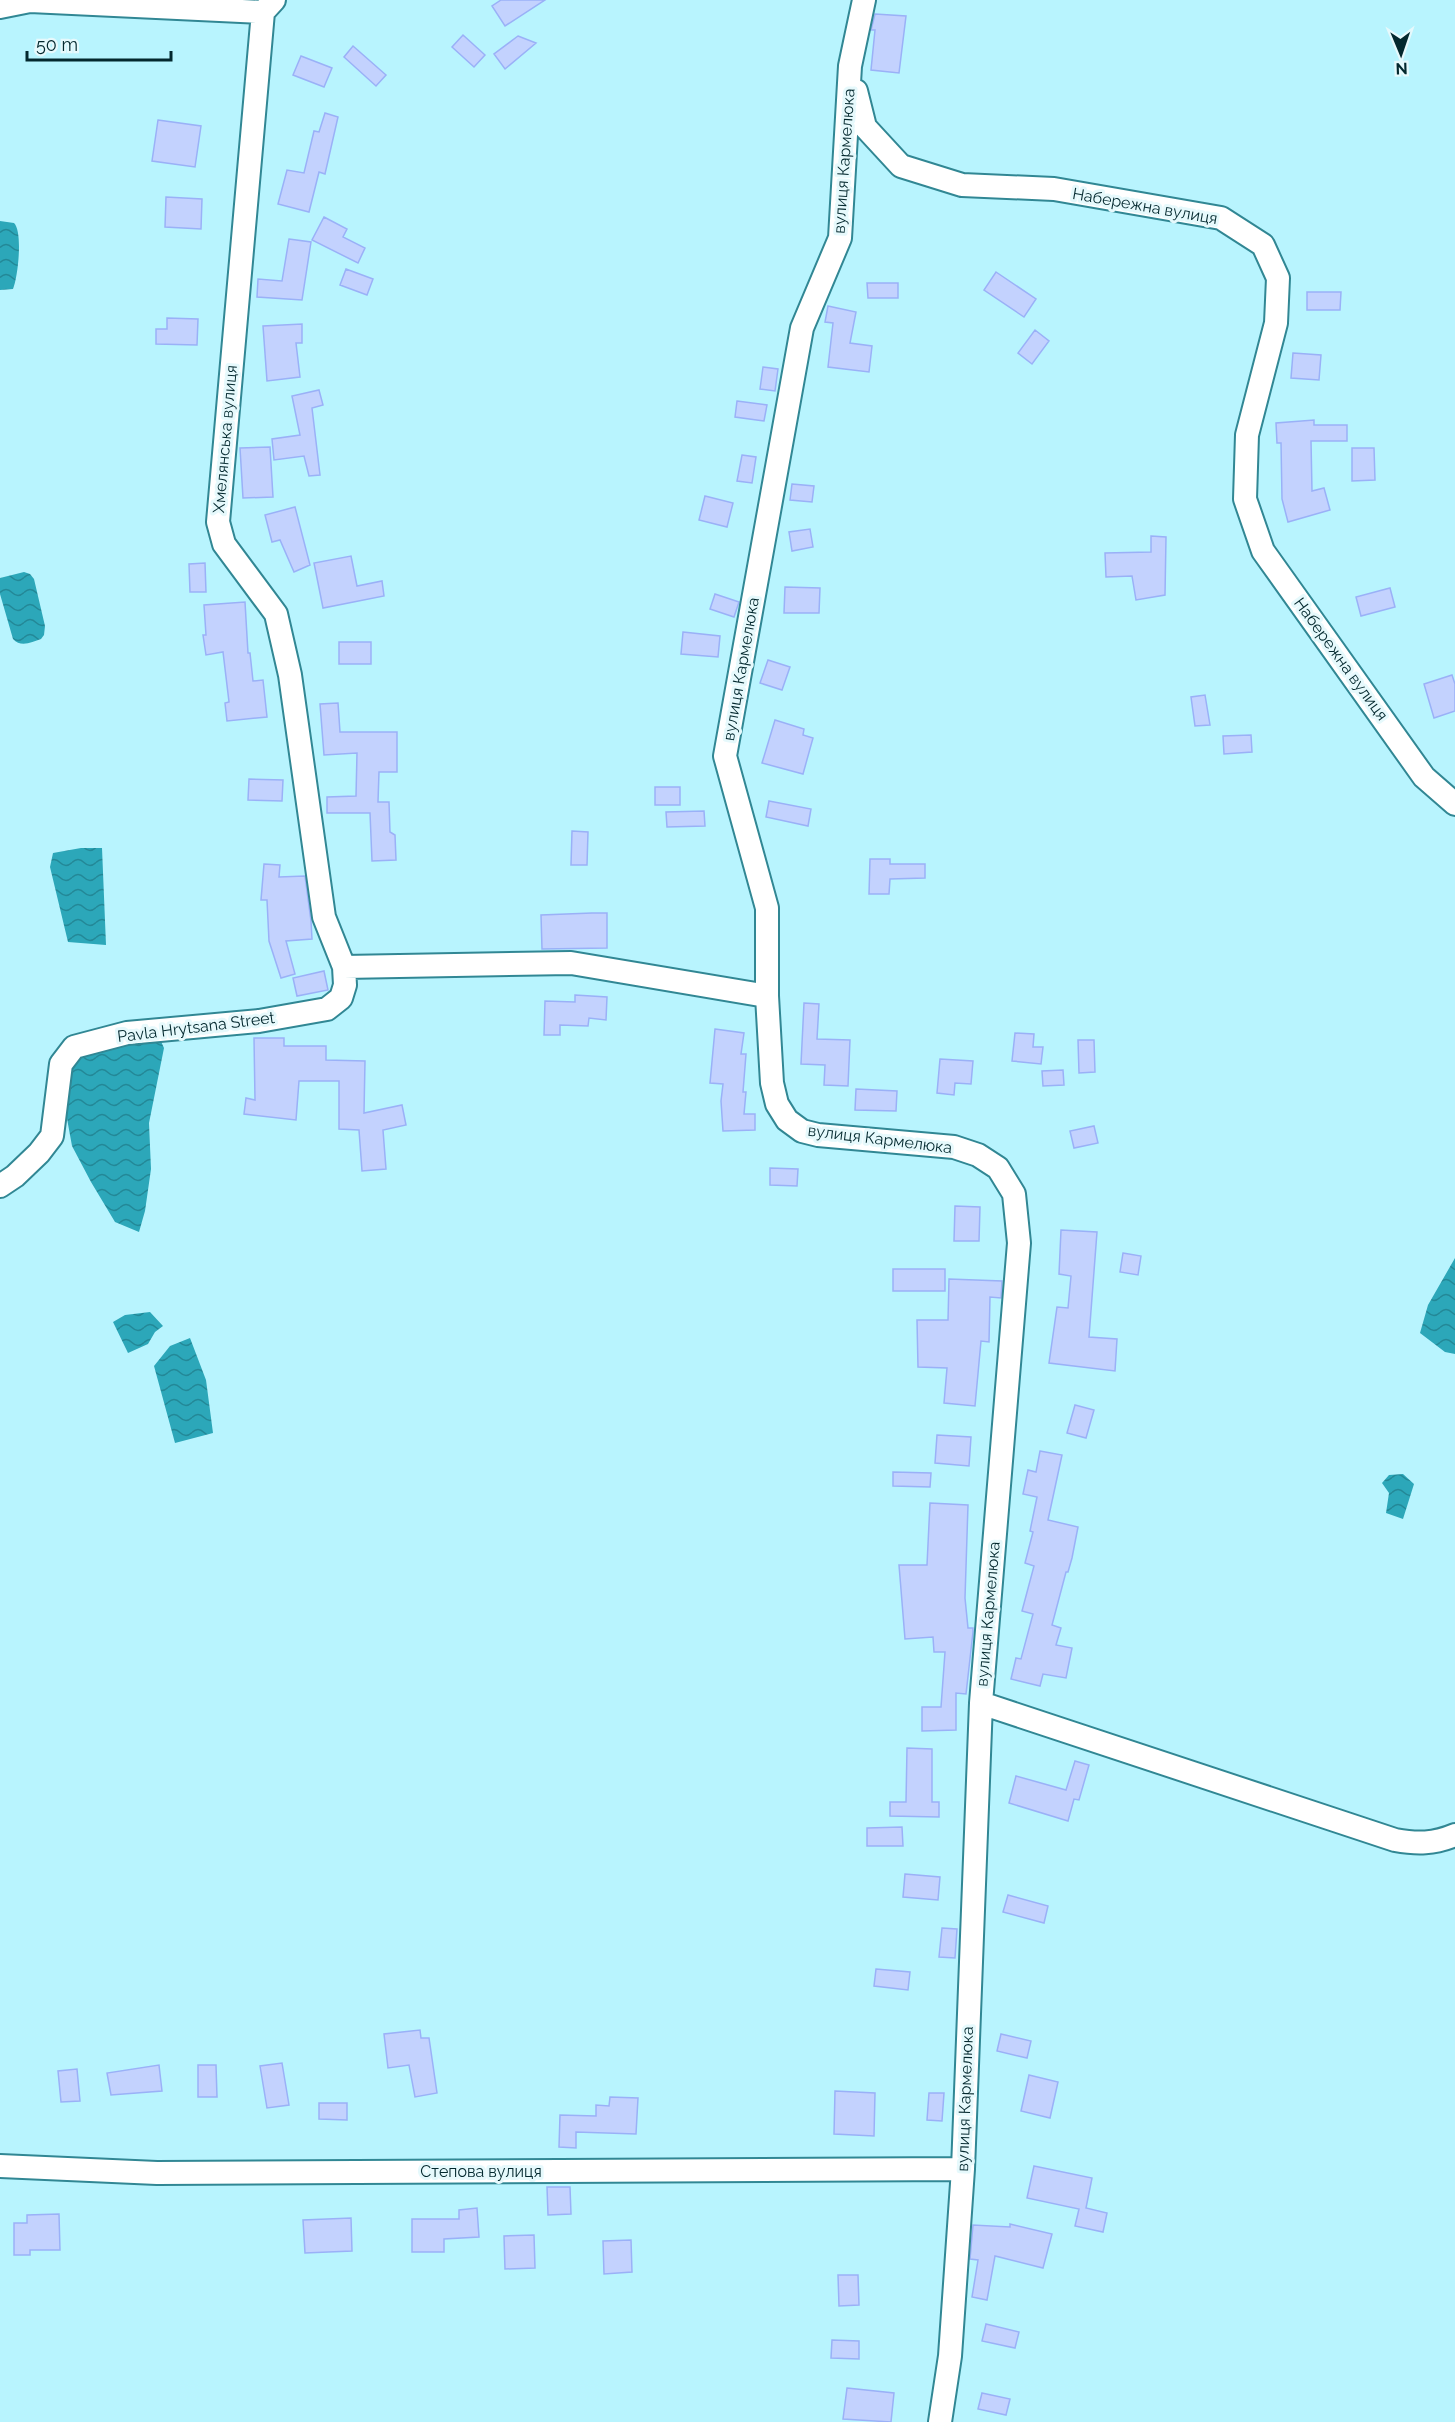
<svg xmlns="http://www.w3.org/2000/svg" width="1455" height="2422" font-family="Raleway,sans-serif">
	<defs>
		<pattern id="water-waves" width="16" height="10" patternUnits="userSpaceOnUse" patternTransform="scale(1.5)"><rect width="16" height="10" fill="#2ca7b9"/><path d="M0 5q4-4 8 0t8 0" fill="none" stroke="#238897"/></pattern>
	</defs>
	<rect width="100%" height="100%" fill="#b8f4fe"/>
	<path fill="url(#water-waves)" d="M0 221 14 223C23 232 18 277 13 289L0 290Z
		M24 572 30 574 34 579 45 626 44 635 41 639C32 642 21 648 13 639L0 594V578Z
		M81 848H102L106 945 68 942 50 867 53 853Z
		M159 1037 164 1048 149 1123 151 1169 145 1211 139 1232 115 1222 91 1182 72 1146 64 1102 70 1066 86 1045Z
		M1455 1258V1354L1445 1352 1420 1333 1428 1305Z
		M150 1312 163 1326 155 1332 148 1344 128 1353 113 1322 125 1315Z
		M190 1338 206 1380 213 1433 175 1443 154 1366 170 1346Z
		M1403 1474 1414 1484 1403 1519 1386 1513 1389 1493 1382 1483 1389 1475Z"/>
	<path fill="#c3d2fe" stroke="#9ab1f7" stroke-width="1.5" d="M501 0H545L505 26 492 6Z
		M875 14 906 16 899 73 871 70 875 30H871Z
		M463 35 485 55 474 67 452 47Z
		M518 36 536 43 505 69 494 54Z
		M353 46 386 75 376 86 344 57Z
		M301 56 332 68 324 87 293 75Z
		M325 113 338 117 325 174 319 172 309 212 278 204 287 170 304 173 314 131 319 132Z
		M158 120 201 126 195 167 152 161Z
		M166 197 202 199 201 229 165 227Z
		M324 217 347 229 343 237 365 248 358 263 312 240Z
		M289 239 311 242 302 300 257 297 258 279 282 281Z
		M346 269 373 279 367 295 340 285Z
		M996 272 1036 299 1024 317 984 290Z
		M867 283H898V298H868Z
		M1307 292H1341L1340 310H1307Z
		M828 306 856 312 850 343 872 346 869 372 828 367 833 323 825 322Z
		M167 318 198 319 197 345 156 344V329H167Z
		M302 324V343H296L300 377 267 381 263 326Z
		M1035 330 1049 341 1032 364 1018 353Z
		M1293 353 1321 355 1319 380 1291 378Z
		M763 367 778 369 775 391 760 389Z
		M319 390 323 405 312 408 320 475 309 476 304 456 274 460 272 439 300 435 292 396Z
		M737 401 767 405 764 421 735 417Z
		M1314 420V425H1347V441H1311L1312 491 1324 488 1330 510 1288 522 1282 499 1281 443H1277L1276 423Z
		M270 447 273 497 243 498 240 448Z
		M1352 448H1374L1375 480 1352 481Z
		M742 455 756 457 752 483 737 481Z
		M792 484 814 486 812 502 790 500Z
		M705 496 733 503 727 527 699 520Z
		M295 507 310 565 294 572 280 540 272 542 265 515Z
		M810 529 813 547 792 551 789 532Z
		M1151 536 1166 537 1165 595 1136 600 1132 576 1106 577 1105 553 1151 552Z
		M351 556 357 586 382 581 384 596 323 608 314 563Z
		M205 563 206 592H190L189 564Z
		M785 587 820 588 819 613H784Z
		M1390 588 1395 607 1361 616 1356 597Z
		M715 594 739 602 734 617 710 609Z
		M245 602 248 653H250L253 681 263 680 267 717 227 721 225 703 229 702 223 652 206 655 203 635H206L204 605Z
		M683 632 720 636 718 657 681 654Z
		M339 642H371V664H339Z
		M768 660 790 667 782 690 760 683Z
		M1452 675 1455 684V711L1434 718 1424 684Z
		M1205 695 1210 725 1195 726 1191 697Z
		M338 703 340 732H397V772H379L378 802H389L390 832 395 835 396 860 372 861 370 813H327V797L356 796 357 753 324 755 320 704Z
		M775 720 804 729 803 735 813 738 803 774 762 763Z
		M1251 735 1252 752 1224 754 1223 736Z
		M249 779 283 780 282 801 248 800Z
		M655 787H680V805H655Z
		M769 801 811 809 808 826 766 817Z
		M704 811 705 826 667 827 666 812Z
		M572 831 588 832 587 865H571Z
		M870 859H890V864H925V878L890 879 889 894H869Z
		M264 864 280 865 279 877 305 876 311 921 312 939 286 941 295 974 281 978 269 941 267 900H261Z
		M592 913H607V948L542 949 541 915Z
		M324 971 328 990 297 996 293 978Z
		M575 995 607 997 606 1020 589 1018 588 1026 560 1025V1035H544L545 1001 575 1002Z
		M804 1003 819 1004 817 1039 850 1040 848 1086 824 1085 825 1065 801 1064Z
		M715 1029 744 1033 741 1054H746L743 1092H746L744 1114H755V1130L723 1131 721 1101 723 1084 710 1083Z
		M1015 1033 1034 1034 1033 1047H1043L1041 1064 1012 1061Z
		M254 1038H284V1046H326V1060L365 1061 364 1113 402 1105 406 1125 383 1130 386 1169 362 1171 359 1130 339 1129V1081H299L296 1120 244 1114 246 1098 255 1100Z
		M1078 1040H1094L1095 1072 1079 1073Z
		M940 1059 973 1061 971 1084 955 1083 954 1095 937 1093Z
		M1063 1070 1064 1085 1043 1086 1042 1071Z
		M856 1089 897 1091 896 1111 855 1110Z
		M1094 1126 1098 1143 1074 1148 1070 1131Z
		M770 1168 798 1169 797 1186 770 1185Z
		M955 1206 980 1207 979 1241H954Z
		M1061 1230 1097 1232 1089 1337 1117 1339 1115 1371 1049 1363 1057 1307 1068 1308 1071 1276 1059 1274Z
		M1123 1253 1141 1256 1138 1275 1120 1272Z
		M893 1269H945V1291H893Z
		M949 1279 1002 1281 1001 1298 990 1297 989 1342 981 1341 975 1406 944 1403 947 1368 918 1367 917 1320H948Z
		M1075 1405 1094 1410 1086 1438 1067 1433Z
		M937 1435 971 1437 969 1466 935 1463Z
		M1040 1451 1062 1455 1048 1520 1078 1527 1072 1558 1068 1572H1066L1052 1625 1061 1628 1056 1645 1072 1648 1066 1678 1043 1674 1040 1686 1011 1679 1016 1658 1021 1659 1033 1614 1022 1611 1034 1566 1025 1563 1033 1532 1030 1531 1037 1497 1023 1494 1028 1470 1036 1472Z
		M893 1472 931 1473 930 1487 893 1486Z
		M930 1503 968 1505 965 1598 968 1628H973V1632L966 1694 956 1693V1730L922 1731V1707H941L945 1652H934L933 1637 905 1639 899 1565H927Z
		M907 1748 932 1749V1802H939V1817L890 1816V1802H906Z
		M1075 1761 1089 1765 1079 1800 1074 1799 1068 1821 1009 1803 1016 1776 1066 1790Z
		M902 1827 903 1846H867V1828Z
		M905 1874 940 1877 938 1900 903 1897Z
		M1008 1895 1048 1906 1044 1923 1003 1912Z
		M942 1928 957 1929 955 1958 939 1957Z
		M876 1969 910 1972 908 1990 874 1986Z
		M420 2030 421 2038H429L437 2093 415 2097 409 2065 388 2068 384 2034Z
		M1001 2034 1031 2041 1027 2058 997 2051Z
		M282 2063 289 2105 267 2108 260 2066Z
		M159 2065 162 2091 111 2095 107 2073Z
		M198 2065H216L217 2097H198Z
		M77 2069 80 2101 61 2102 58 2071Z
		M1029 2075 1058 2082 1050 2118 1021 2111Z
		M835 2091 875 2093 874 2136 834 2134Z
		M929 2093H944L942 2121 927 2120Z
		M610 2097 638 2098 636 2134 576 2132V2148L559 2147 560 2115 596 2116V2105L609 2106Z
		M319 2103H347V2120L319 2119Z
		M1034 2166 1092 2178 1086 2208 1107 2213 1103 2232 1075 2226 1079 2209 1027 2198Z
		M547 2187H570L571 2214 548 2215Z
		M477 2208 479 2237 444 2239V2252H412V2219H459V2210Z
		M59 2214 60 2250H30V2255H14V2223H27V2215Z
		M351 2218 352 2251 305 2253 303 2220Z
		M1010 2224 1052 2234 1043 2268 995 2256 987 2300 972 2297 978 2260 970 2259 973 2225 1010 2227Z
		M534 2235 535 2268 505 2269 504 2236Z
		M631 2240 632 2272 604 2274 603 2241Z
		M838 2275H858L859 2305 839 2306Z
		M986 2324 1019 2332 1015 2348 982 2341Z
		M832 2340 859 2341V2359L831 2358Z
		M847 2388 894 2393 891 2422 843 2419Z
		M982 2393 1010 2399 1006 2415 978 2409Z"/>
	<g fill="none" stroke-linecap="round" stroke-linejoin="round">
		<defs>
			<path id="street" d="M864 0 850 66 840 238 802 328 725 756 767 908V996L772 1083 777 1104 787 1120 802 1131 818 1135 954 1147 978 1155 998 1168 1014 1194 1019 1243 981 1703 963 2169 950 2356 940 2422
				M0 7 30 1 263 12
				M856 91 865 127 901 166 962 185 1054 189 1221 218 1263 245 1278 278 1276 323 1247 435 1245 499 1263 551 1424 777 1455 804
				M344 967 571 963 767 996
				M0 1186 15 1176 39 1153 52 1136 61 1064 74 1047 127 1033 259 1021 327 1009 341 998 345 985 344 967 324 917 290 675 276 614 224 544 218 522 263 12 274 0
				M981 1703 1395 1840C1417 1844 1434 1844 1455 1835
				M0 2166 157 2173 963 2169"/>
		</defs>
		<use href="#street" stroke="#318794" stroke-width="26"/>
		<use href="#street" stroke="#fff" stroke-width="22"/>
	</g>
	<g text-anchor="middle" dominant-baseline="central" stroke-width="6" stroke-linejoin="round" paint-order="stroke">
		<g font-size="16" fill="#03282e" stroke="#e6f9fc">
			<text transform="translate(844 161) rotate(-86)">вулиця Кармелюка</text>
			<text transform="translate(1145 206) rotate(10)">Набережна вулиця</text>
			<text transform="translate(225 439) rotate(-85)">Хмелянська вулиця</text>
			<text transform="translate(1341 659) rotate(54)">Набережна вулиця</text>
			<text transform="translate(741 669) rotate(-80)">вулиця Кармелюка</text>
			<text transform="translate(196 1027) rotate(-7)">Pavla Hrytsana Street</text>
			<text transform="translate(880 1139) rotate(7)">вулиця Кармелюка</text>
			<text transform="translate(988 1614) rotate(-85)">вулиця Кармелюка</text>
			<text transform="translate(965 2099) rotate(-88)">вулиця Кармелюка</text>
			<text x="481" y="2171">Степова вулиця</text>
		</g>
	</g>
	<g transform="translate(1401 54) rotate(178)" stroke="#e6f9fc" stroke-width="4.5" paint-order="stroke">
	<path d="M0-4.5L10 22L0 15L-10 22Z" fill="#03282e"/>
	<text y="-9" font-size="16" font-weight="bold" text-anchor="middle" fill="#03282e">N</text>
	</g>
	<path d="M27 51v9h144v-9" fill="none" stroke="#03282e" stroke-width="3"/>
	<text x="36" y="51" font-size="18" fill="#03282e" stroke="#e6f9fc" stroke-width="4.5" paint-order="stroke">50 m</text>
</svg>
